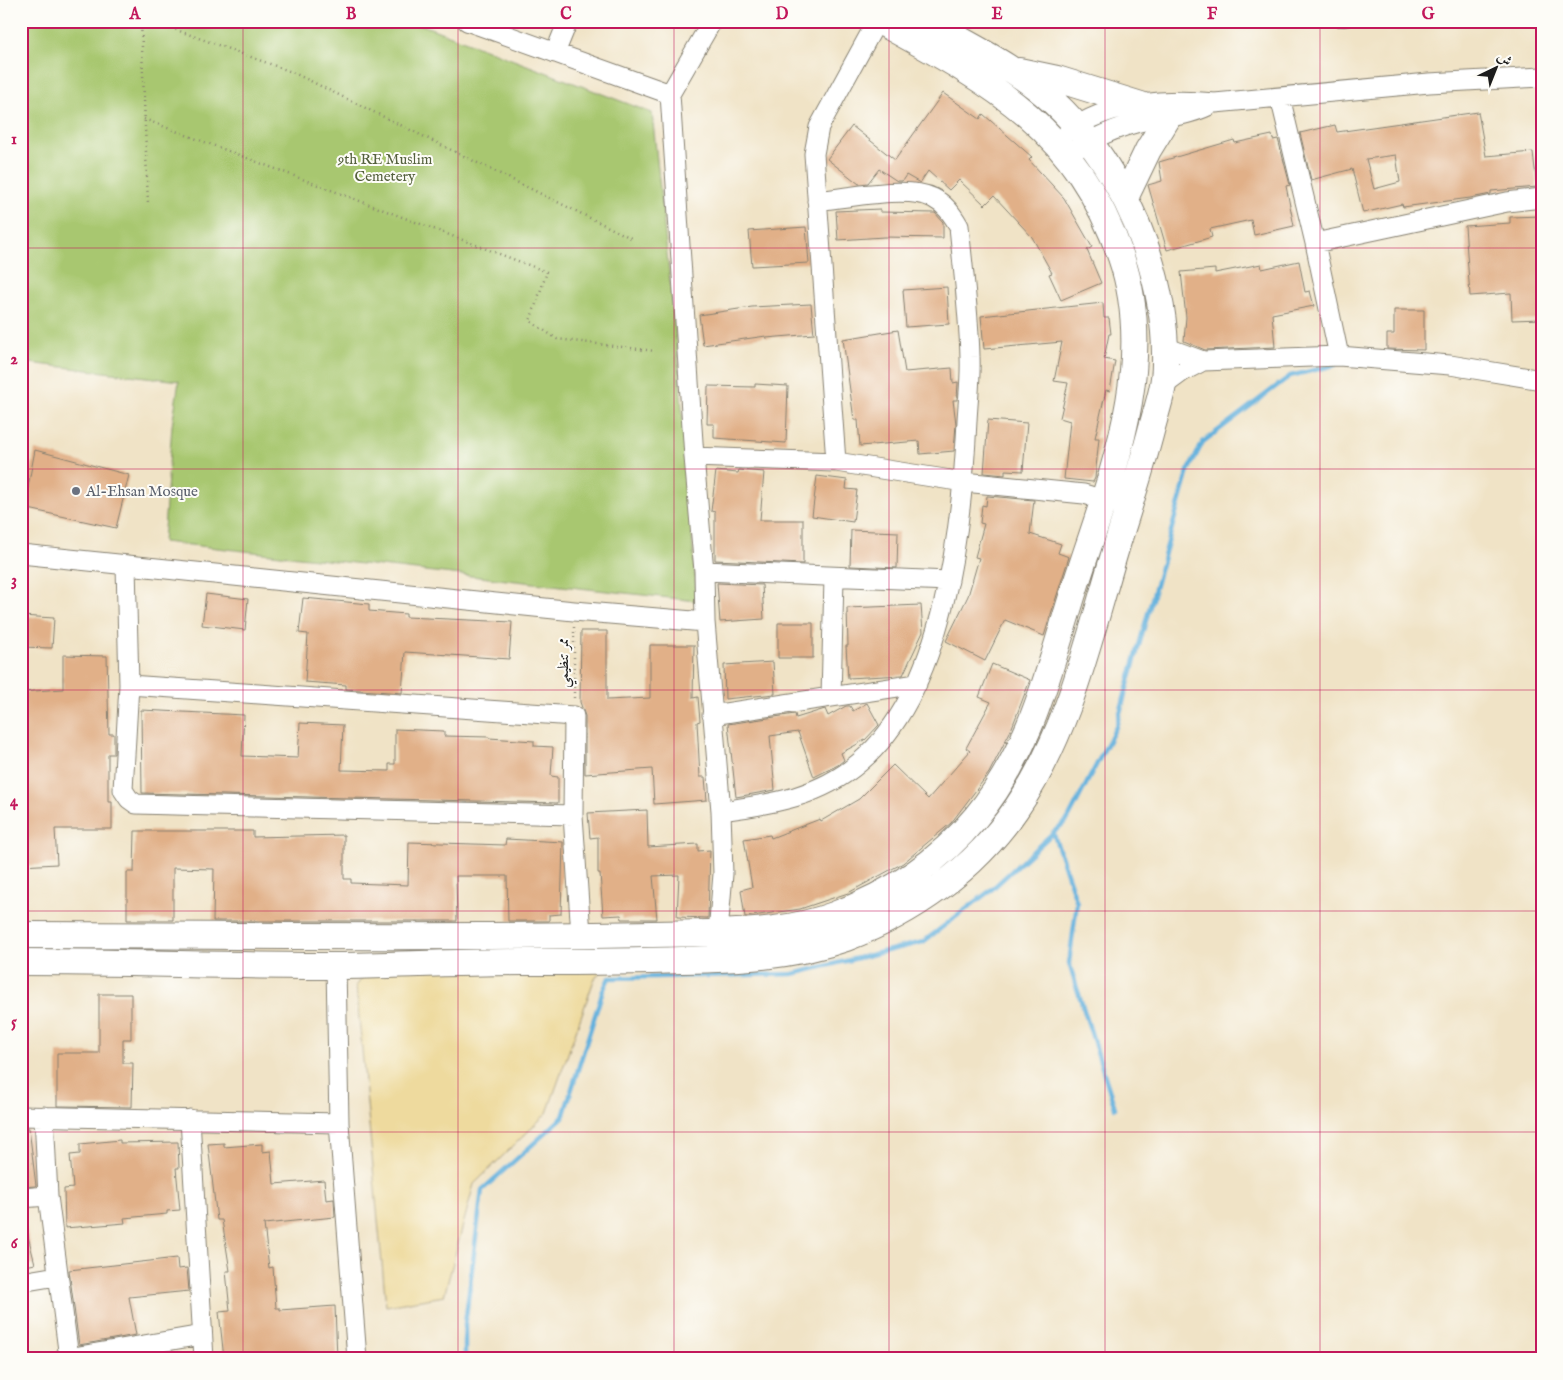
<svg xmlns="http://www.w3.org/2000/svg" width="1563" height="1380" font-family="'IM FELL English',Amiri,serif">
	<rect width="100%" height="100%" fill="#fdfcf7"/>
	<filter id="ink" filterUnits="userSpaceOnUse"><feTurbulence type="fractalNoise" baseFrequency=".02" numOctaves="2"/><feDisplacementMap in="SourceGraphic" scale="10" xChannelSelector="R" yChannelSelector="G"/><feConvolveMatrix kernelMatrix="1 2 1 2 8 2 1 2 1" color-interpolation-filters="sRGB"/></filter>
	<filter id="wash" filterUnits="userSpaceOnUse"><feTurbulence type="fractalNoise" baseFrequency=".0096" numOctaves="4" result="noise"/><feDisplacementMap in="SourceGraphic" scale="20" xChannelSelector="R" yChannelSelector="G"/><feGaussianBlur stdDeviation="1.12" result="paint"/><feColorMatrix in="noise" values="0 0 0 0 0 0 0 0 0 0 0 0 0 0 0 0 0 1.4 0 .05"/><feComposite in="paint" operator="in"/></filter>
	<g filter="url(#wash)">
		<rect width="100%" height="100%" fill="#f0e3c6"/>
		<path fill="#a8c76f" stroke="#627246" d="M21 21H412L652 113 678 356 697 601 163 542 172 426 179 381 21 362Z"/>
		<path fill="#eeda9e" stroke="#857b5d" d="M374 964 604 967 594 980 547 1113 474 1184 444 1296 386 1306 356 986Z"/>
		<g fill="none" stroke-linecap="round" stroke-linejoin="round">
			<path stroke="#63b1dd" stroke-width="4.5" d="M1053 832 1077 903 1069 963 1115 1108
				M465 1359V1324L482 1190 563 1117 602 993 609 978 793 974 923 942 991 890 1068 819 1116 727 1188 471 1203 442 1290 376 1335 365"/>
		</g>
		<g id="blocks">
			<path fill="#e1b088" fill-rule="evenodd" d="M943 93 980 119 983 114 1032 157 1029 160 1064 198 1092 247 1087 250 1101 283 1061 300 1049 274 1052 273 1032 237 994 196 985 205 959 180 949 190 928 171 920 183 906 175 902 181H897L879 169 868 183 859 184 827 159 852 126 895 160Z
				M1478 112 1486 156 1533 152 1537 187 1491 191V194L1470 198 1403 207 1402 204 1363 213 1352 169 1311 180 1300 133 1335 125 1337 132ZM1396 155 1400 182 1374 189 1366 159Z
				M1272 135 1273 140 1278 139 1290 185 1286 186 1294 226 1254 235 1251 220 1210 229 1212 237 1167 250 1148 185 1162 181 1159 162 1234 140 1235 143Z
				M880 209V212L935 213 943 222V238L884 237 838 240 836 211Z
				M1542 216V319L1512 320 1511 293 1470 296 1465 226 1510 223V217Z
				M806 227 809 263 752 266 749 231Z
				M1299 261 1305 292 1310 291 1314 306 1272 314 1275 347 1205 350 1184 341 1186 317 1181 272 1215 269V273L1261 264 1262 269Z
				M947 287 949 324 906 327 903 290Z
				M1103 303 1104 318H1109L1111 334H1109L1104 359 1115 361 1110 391 1106 390 1095 438H1099L1095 478 1093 482 1064 479 1070 421 1060 418 1068 383 1054 381 1062 342 984 349 981 316Z
				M811 304 814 334 766 338V336L703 345 699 315 752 307Z
				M1394 310H1424V350L1387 349V334H1394Z
				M898 330 905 372 952 368 953 383 958 382 957 400H953L956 424 954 451 920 454 919 441 860 446 858 420H854L843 339Z
				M755 384 788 386 786 443 714 438V424H707L708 386 755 387Z
				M988 420 1027 423 1023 471 1005 470V475L984 473Z
				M35 450 129 475 116 528 24 508Z
				M739 470 764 472 760 520H803V564L715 560V512L711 511 716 471 738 473Z
				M817 476 847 480 846 489 857 490 853 522 812 516Z
				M987 496 1034 500 1030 534 1061 544 1058 553 1069 557 1044 636 1005 620 985 661 946 641 968 596 979 558 975 557 984 524 980 523 982 505 986 506Z
				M851 530 898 532 897 568 850 566Z
				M717 583 762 585 764 619 720 622Z
				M206 594 248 599 245 630 202 625Z
				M303 598 369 604V611L406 614V617L512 622 509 659 405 652 402 693 346 689V685L305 682 308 634 299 633Z
				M921 605 923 632 903 675 848 678 846 646H848L847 608Z
				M21 616 54 618 52 648 21 647Z
				M778 623H813V658H778Z
				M581 631H607V700L650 698V645H694L693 698 698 697 700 721 697 722 700 777H705L707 800 654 804 652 769 585 774V716L580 702Z
				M63 655 107 656 109 734H114V754H108V802H112V829H55L57 864 21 866V692L63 689Z
				M773 662 775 694 725 699 724 665Z
				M992 664 1030 680 1011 730 989 773 951 823 903 863 848 893 800 909 745 917 741 890 752 887 744 839 770 835 771 838 820 819 821 821 859 799 893 765 928 799 970 751 966 748 991 702 979 697Z
				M867 703 879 725 865 740 841 753 844 760 838 765 814 777 798 732 770 736 775 790 736 797 728 724 795 714 796 718 825 709 828 716 846 706H850L853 711Z
				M141 710 244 715 242 756 298 758 300 723 343 725 341 770 389 771V764H395V729L444 731V736L489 737V738L534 741V746L553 747 551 776 558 777V803L142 793Z
				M647 810 648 847 698 844V851L710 850 708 918 677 917 679 875 653 876 657 919H622L621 915 603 916 600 873H598V837L590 838 588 813Z
				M135 831H253V837L344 835V879H351V883L408 885 409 842 505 845 506 839 563 842 561 914 549 915V921H508L507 876H456L457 921H213L214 869 173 868V920H127V872H134Z
				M99 994H131V1039H123V1063H133L132 1107 57 1106V1053H99Z
				M29 1128 36 1186 21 1187V1129Z
				M120 1140V1143L178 1142 179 1168H176L180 1210 167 1211V1214L124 1218 125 1223 65 1228 64 1189 73 1188 70 1155 80 1154V1144Z
				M224 1143V1147L262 1144V1152L271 1151 274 1184 324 1180 326 1200 334 1199 335 1217 264 1224 269 1268 273 1267 276 1308H280V1310L335 1306 337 1359H224L219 1312 230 1311 226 1271H230L222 1220H217L208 1144Z
				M26 1228 35 1264 21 1267V1229Z
				M177 1258 178 1269 187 1268 189 1291 129 1297 136 1335 79 1345 69 1270Z"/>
		</g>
	</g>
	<g filter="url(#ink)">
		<use href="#blocks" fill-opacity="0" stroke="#868071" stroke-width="1"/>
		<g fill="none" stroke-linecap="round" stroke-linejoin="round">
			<defs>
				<path id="street" d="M467 21 670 94
					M712 21 670 94 694 457 704 571 705 622 721 811 723 874 717 944
					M555 53 568 21
					M1280 97 1315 243 1507 202 1542 198
					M1068 132C1107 102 1168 98 1215 103L1429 83 1542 77
					M1067 155C1091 139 1116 127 1144 121 1166 117 1187 116 1208 106
					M1315 243 1339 356
					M1165 347 1203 361 1339 356 1450 365 1542 380
					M1163 386 1182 372 1203 361
					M694 457 836 462 964 482 1084 494 1114 503
					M836 462 814 154 819 127 877 21
					M21 554 574 611 705 622
					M126 566 129 685 123 790 129 799 136 804 573 815
					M704 571 949 581
					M834 578 831 697 917 684
					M129 685 574 716 573 815 581 935
					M712 715 831 697
					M721 811C772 804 820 797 860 762 945 690 962 526 967 421 968 400 971 378 970 357 969 313 963 269 959 226 952 214 945 204 933 198 908 185 846 198 817 201
					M336 966 339 1123 357 1359
					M21 1116 339 1123
					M44 1116 48 1196 69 1358
					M190 1119 204 1359
					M21 1198 48 1196
					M21 1282 57 1276
					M62 1359 202 1335"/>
				<path id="secondary" d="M1019 71 1057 79 1141 105
					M1125 198 1148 150 1167 119
					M21 935C212 935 403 938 594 935 633 934 671 934 710 933 753 932 794 930 834 915 889 895 939 862 976 817 1032 749 1049 669 1075 587 1108 483 1159 368 1121 257 1076 127 992 83 879 21
					M21 962C126 962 231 966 336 966 399 965 461 962 523 962 576 962 628 962 681 960 737 959 792 957 846 938 913 913 975 869 1016 809 1072 728 1091 628 1120 535 1131 500 1142 466 1151 431 1157 408 1165 387 1165 364 1166 325 1158 284 1146 248 1125 187 1087 127 1036 87 1002 61 964 42 926 21"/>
			</defs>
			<use href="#street" stroke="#868071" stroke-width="21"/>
			<use href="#secondary" stroke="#868071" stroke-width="28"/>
			<path stroke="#868071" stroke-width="2.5" stroke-dasharray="1 4" stroke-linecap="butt" d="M141 21 148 204
				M152 21 292 72 631 238
				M144 119 547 272 530 321 557 339 655 351
				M574 627V699"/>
			<use href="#street" stroke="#fff" stroke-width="19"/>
			<use href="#secondary" stroke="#fff" stroke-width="26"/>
			<defs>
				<path id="rail" d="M1265 21 1344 24 1369 21"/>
			</defs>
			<use href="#rail" stroke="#1c1c1c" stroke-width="5.5"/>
			<use href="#rail" stroke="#fdfcf7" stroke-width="4" stroke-dasharray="11" stroke-linecap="butt"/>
		</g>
	</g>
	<path fill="none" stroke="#c2185b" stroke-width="1" stroke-opacity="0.55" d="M243 21V1359M458 21V1359M674 21V1359M889 21V1359M1105 21V1359M1320 21V1359M21 248H1542M21 469H1542M21 690H1542M21 911H1542M21 1132H1542"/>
	<circle fill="#6b7280" stroke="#fdfcf7" stroke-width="2" cx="76" cy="491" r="5"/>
	<g text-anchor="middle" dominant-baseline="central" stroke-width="4" stroke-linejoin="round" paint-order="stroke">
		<g font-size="15" fill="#54603d" stroke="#fdfcf7">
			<text x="385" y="159">9th RE Muslim<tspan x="385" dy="17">Cemetery</tspan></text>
		</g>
		<g font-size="15" fill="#5b616d" stroke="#fdfcf7" text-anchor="start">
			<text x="86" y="491">Al-Ehsan Mosque</text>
		</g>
		<g font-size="15" fill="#1c1c1c" stroke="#fdfcf7">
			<text transform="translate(563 663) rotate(-90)">ممر تنظيمي</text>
		</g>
	</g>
	<rect width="1563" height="1380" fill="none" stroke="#fdfcf7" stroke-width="55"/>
	<g transform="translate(1496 68) rotate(43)" stroke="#fdfcf7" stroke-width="4" paint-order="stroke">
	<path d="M0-4L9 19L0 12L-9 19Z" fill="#1c1c1c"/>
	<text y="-8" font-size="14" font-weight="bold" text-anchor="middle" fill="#1c1c1c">ش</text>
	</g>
	<rect x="28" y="28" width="1508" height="1324" fill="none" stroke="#c2185b" stroke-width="2"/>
	<g font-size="16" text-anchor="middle" font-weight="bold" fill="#c2185b">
		<text x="135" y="19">A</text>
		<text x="351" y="19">B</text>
		<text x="566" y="19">C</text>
		<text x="782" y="19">D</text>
		<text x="997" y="19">E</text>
		<text x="1212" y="19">F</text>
		<text x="1428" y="19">G</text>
		<text x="14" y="144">1</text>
		<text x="14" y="364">2</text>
		<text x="14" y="585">3</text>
		<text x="14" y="806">4</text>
		<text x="14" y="1027">5</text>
		<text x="14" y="1248">6</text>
	</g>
</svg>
